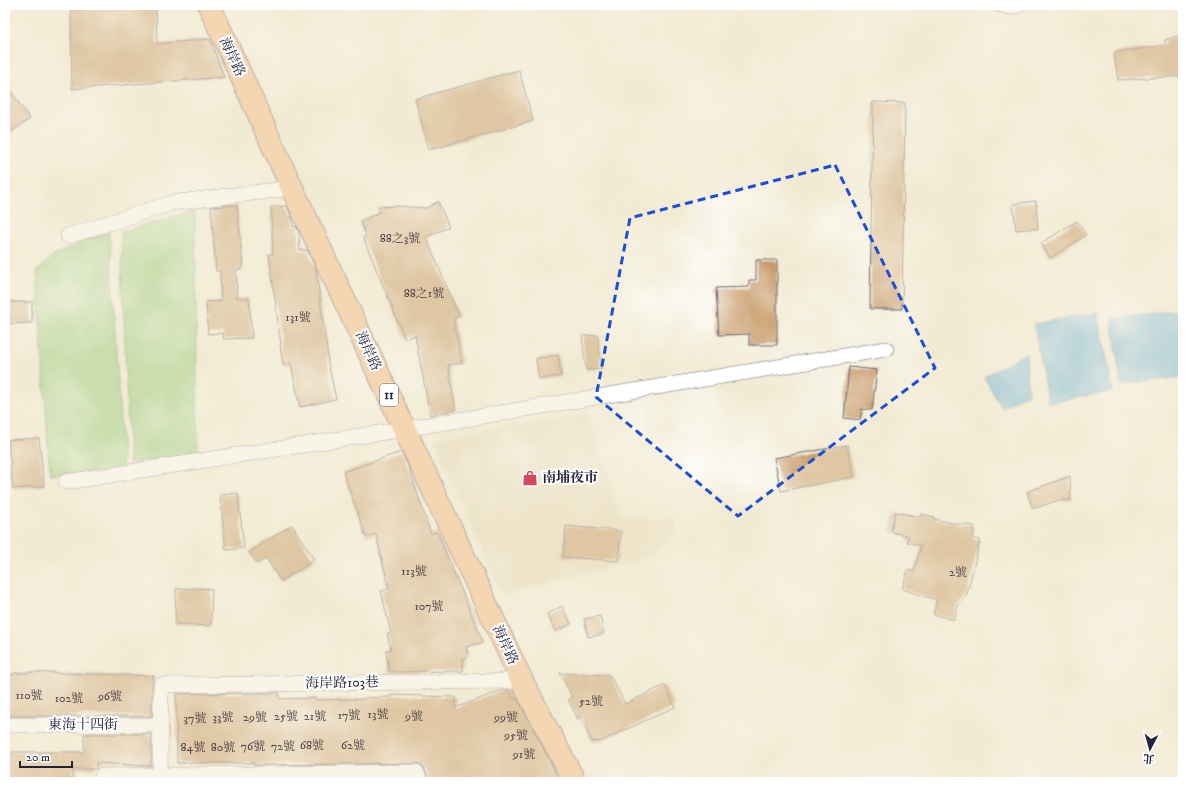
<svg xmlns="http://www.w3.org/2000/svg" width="1188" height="787" font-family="'IM FELL DW Pica','Noto Serif TC',serif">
	<rect width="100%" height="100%" fill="#fff"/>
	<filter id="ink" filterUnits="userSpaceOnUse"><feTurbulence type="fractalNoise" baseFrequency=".025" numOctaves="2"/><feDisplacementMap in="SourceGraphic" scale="8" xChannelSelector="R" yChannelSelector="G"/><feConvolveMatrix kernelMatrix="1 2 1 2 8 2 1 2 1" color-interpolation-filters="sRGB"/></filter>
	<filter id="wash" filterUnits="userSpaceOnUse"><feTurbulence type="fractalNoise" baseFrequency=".012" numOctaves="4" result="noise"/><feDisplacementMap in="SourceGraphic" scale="16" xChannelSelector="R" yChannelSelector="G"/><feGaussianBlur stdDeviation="0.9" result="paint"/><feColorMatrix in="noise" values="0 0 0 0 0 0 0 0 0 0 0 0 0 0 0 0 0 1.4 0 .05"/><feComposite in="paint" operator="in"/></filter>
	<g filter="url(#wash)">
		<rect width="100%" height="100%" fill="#f2ebd4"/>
		<path fill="#e6daba" d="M589 414 622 520 674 517 677 531 653 556 501 595 434 438Z"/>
		<path fill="#98cd7f" stroke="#5d785d" d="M195 211 198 453 129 464 121 232Z
			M109 229 123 470 50 475 37 271 55 255Z"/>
		<path fill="#63afdc" stroke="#42688c" d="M1183 310V377L1121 384 1112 319Z
			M1098 313 1113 391 1048 403 1034 324Z
			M1026 353 1028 393 1002 408 984 377Z"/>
		<g id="blocks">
			<path fill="#c89b69" d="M71 5H106V8L156 7 157 44 210 39 224 77 72 89Z
				M1183 34V76L1118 80 1114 53 1165 45V40Z
				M519 70 533 121 429 150 415 99Z
				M5 83 30 119 5 136Z
				M873 102 905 103 902 309H870Z
				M1036 201 1038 228 1016 230 1013 204Z
				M438 202 449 227 426 237 459 316 453 319 462 363 448 365 456 410 430 415 415 335 405 339 363 237 366 236 360 221 380 212 377 207 397 206 426 208Z
				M237 205 243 269 236 270 237 298H249L252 338 224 339 223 333 208 334 206 302 221 301 220 271H216L211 207Z
				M287 206 292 218 293 227 296 226 299 233 300 250H307L316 269 328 358H327L336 399 300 407 291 364 283 365 280 345H281L269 254H273L271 207Z
				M1077 221 1086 235 1050 258 1041 243Z
				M756 260H777V345H749V334L719 335 716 288 749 287V280H756Z
				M5 302H32V323L5 324Z
				M598 335 601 369 586 370 582 336Z
				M558 355 561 376 539 379 536 359Z
				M849 367 877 370 872 410 862 409 860 420 844 418Z
				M39 438 44 486 13 489 8 440Z
				M847 445 854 477 781 491 774 458Z
				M401 452 409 468 431 534 437 532 483 642 466 647 468 657 463 658V671L389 672 386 650 391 649 387 634 391 633 381 591 389 589 376 534 366 537 343 472Z
				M1070 476 1071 500 1056 501 1033 509 1027 492Z
				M238 493 244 548 226 550 220 495Z
				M895 512 920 517 921 514 934 517V519L951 523 974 526 973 538 980 540 967 594 958 606 954 620 933 614 937 600 902 589 908 570 914 572 921 546 907 542 909 536 891 532Z
				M292 525 314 560 281 581 266 558 257 564 249 552Z
				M566 526 621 531 618 561 563 557Z
				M198 588 212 589 211 626 175 624 176 589Z
				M562 606 571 624 555 631 547 614Z
				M600 616 604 634 588 637 584 619Z
				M28 672 154 676 152 685V716H5V675H13V673H28Z
				M560 673 610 675 625 704 665 685 675 707 601 741 592 742 581 717 578 719 568 699 572 697Z
				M503 690H509L513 700 517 698 552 765 558 782H430L424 768 420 764 416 763 254 765V763H177L176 694 279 693V699L316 698V700L364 699V698L391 697V695L456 697 455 708Z
				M84 734H151V766L96 763V769H73V779L5 780V752H84Z"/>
		</g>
	</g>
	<g filter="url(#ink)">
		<use href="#blocks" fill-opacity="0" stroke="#6b6871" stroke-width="1"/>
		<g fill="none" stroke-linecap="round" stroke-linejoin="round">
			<defs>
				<path id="minor" d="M1001 5 1010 7 1019 5
					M68 236 171 203 292 188
					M66 482 404 429 886 349
					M5 725H160
					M160 775 161 685 522 681
					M102 782V776L416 772 421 782"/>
				<path id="primary" d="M209 5 292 188 522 681 575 782"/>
			</defs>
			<use href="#minor" stroke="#6b6871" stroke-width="16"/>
			<use href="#primary" stroke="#6b6871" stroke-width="24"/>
			<use href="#minor" stroke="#fff" stroke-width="15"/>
			<use href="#primary" stroke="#f9bc8a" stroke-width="22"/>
		</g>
	</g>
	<path d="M0 0H1188V787H0ZM835 165 935 368 738 516 596 397 630 218Z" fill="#f2ebd4" fill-opacity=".55" fill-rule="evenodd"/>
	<path fill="none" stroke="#1d4ed8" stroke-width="3" stroke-dasharray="8 5" stroke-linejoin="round" d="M835 165 935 368 738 516 596 397 630 218Z"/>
	<defs>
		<symbol id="shop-bare" viewBox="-9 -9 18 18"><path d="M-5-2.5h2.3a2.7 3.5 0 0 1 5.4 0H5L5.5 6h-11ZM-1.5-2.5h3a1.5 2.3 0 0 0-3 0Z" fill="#d1495b" stroke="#fff" stroke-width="2.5" paint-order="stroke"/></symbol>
	</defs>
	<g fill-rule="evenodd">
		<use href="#shop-bare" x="519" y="467" width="22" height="22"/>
	</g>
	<g text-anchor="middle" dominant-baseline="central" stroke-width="4" stroke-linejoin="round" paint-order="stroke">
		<g font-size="12" fill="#4c4046">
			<text x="400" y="238">88之3號</text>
			<text x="424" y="293">88之1號</text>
			<text x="298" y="317">131號</text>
			<text x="414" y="571">113號</text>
			<text x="958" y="572">2號</text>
			<text x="429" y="606">107號</text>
			<text x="29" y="695">110號</text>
			<text x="110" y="696">96號</text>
			<text x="69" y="698">102號</text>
			<text x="591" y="701">52號</text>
			<text x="378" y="714">13號</text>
			<text x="349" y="715">17號</text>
			<text x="286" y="716">25號</text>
			<text x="315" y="716">21號</text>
			<text x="414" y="716">9號</text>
			<text x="223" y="717">33號</text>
			<text x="255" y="717">29號</text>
			<text x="506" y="717">99號</text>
			<text x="195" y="718">37號</text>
			<text x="516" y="735">95號</text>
			<text x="312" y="745">68號</text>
			<text x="353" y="745">62號</text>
			<text x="253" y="746">76號</text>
			<text x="283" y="746">72號</text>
			<text x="193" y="747">84號</text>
			<text x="223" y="747">80號</text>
			<text x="524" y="754">91號</text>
		</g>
		<rect fill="#fff" stroke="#646476" stroke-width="1" x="380" y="384" width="18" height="22" rx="3"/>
		<g font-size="13" font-weight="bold" fill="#22223b">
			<text x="389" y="395">11</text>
		</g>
		<g font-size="14" fill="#22223b" stroke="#fff">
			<text transform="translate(232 57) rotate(65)">海岸路</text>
			<text transform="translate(368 351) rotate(65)">海岸路</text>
			<text transform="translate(505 645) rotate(65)">海岸路</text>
			<text transform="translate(342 683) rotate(-1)">海岸路103巷</text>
			<text x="83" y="725">東海十四街</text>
		</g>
		<g font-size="14" font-weight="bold" fill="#22223b" stroke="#fff" text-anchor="start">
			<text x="542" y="478">南埔夜市</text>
		</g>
	</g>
	<rect width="1188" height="787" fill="none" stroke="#fff" stroke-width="20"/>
	<g transform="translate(1150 749) rotate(186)" stroke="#ffffff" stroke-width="3" paint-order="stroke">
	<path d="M0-3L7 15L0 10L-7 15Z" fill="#22223b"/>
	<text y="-6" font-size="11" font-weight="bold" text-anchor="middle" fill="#22223b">北</text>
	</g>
	<path d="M20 761v6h52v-6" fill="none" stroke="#22223b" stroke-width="2"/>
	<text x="26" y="761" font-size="12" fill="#22223b" stroke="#ffffff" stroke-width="3" paint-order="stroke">20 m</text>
</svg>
